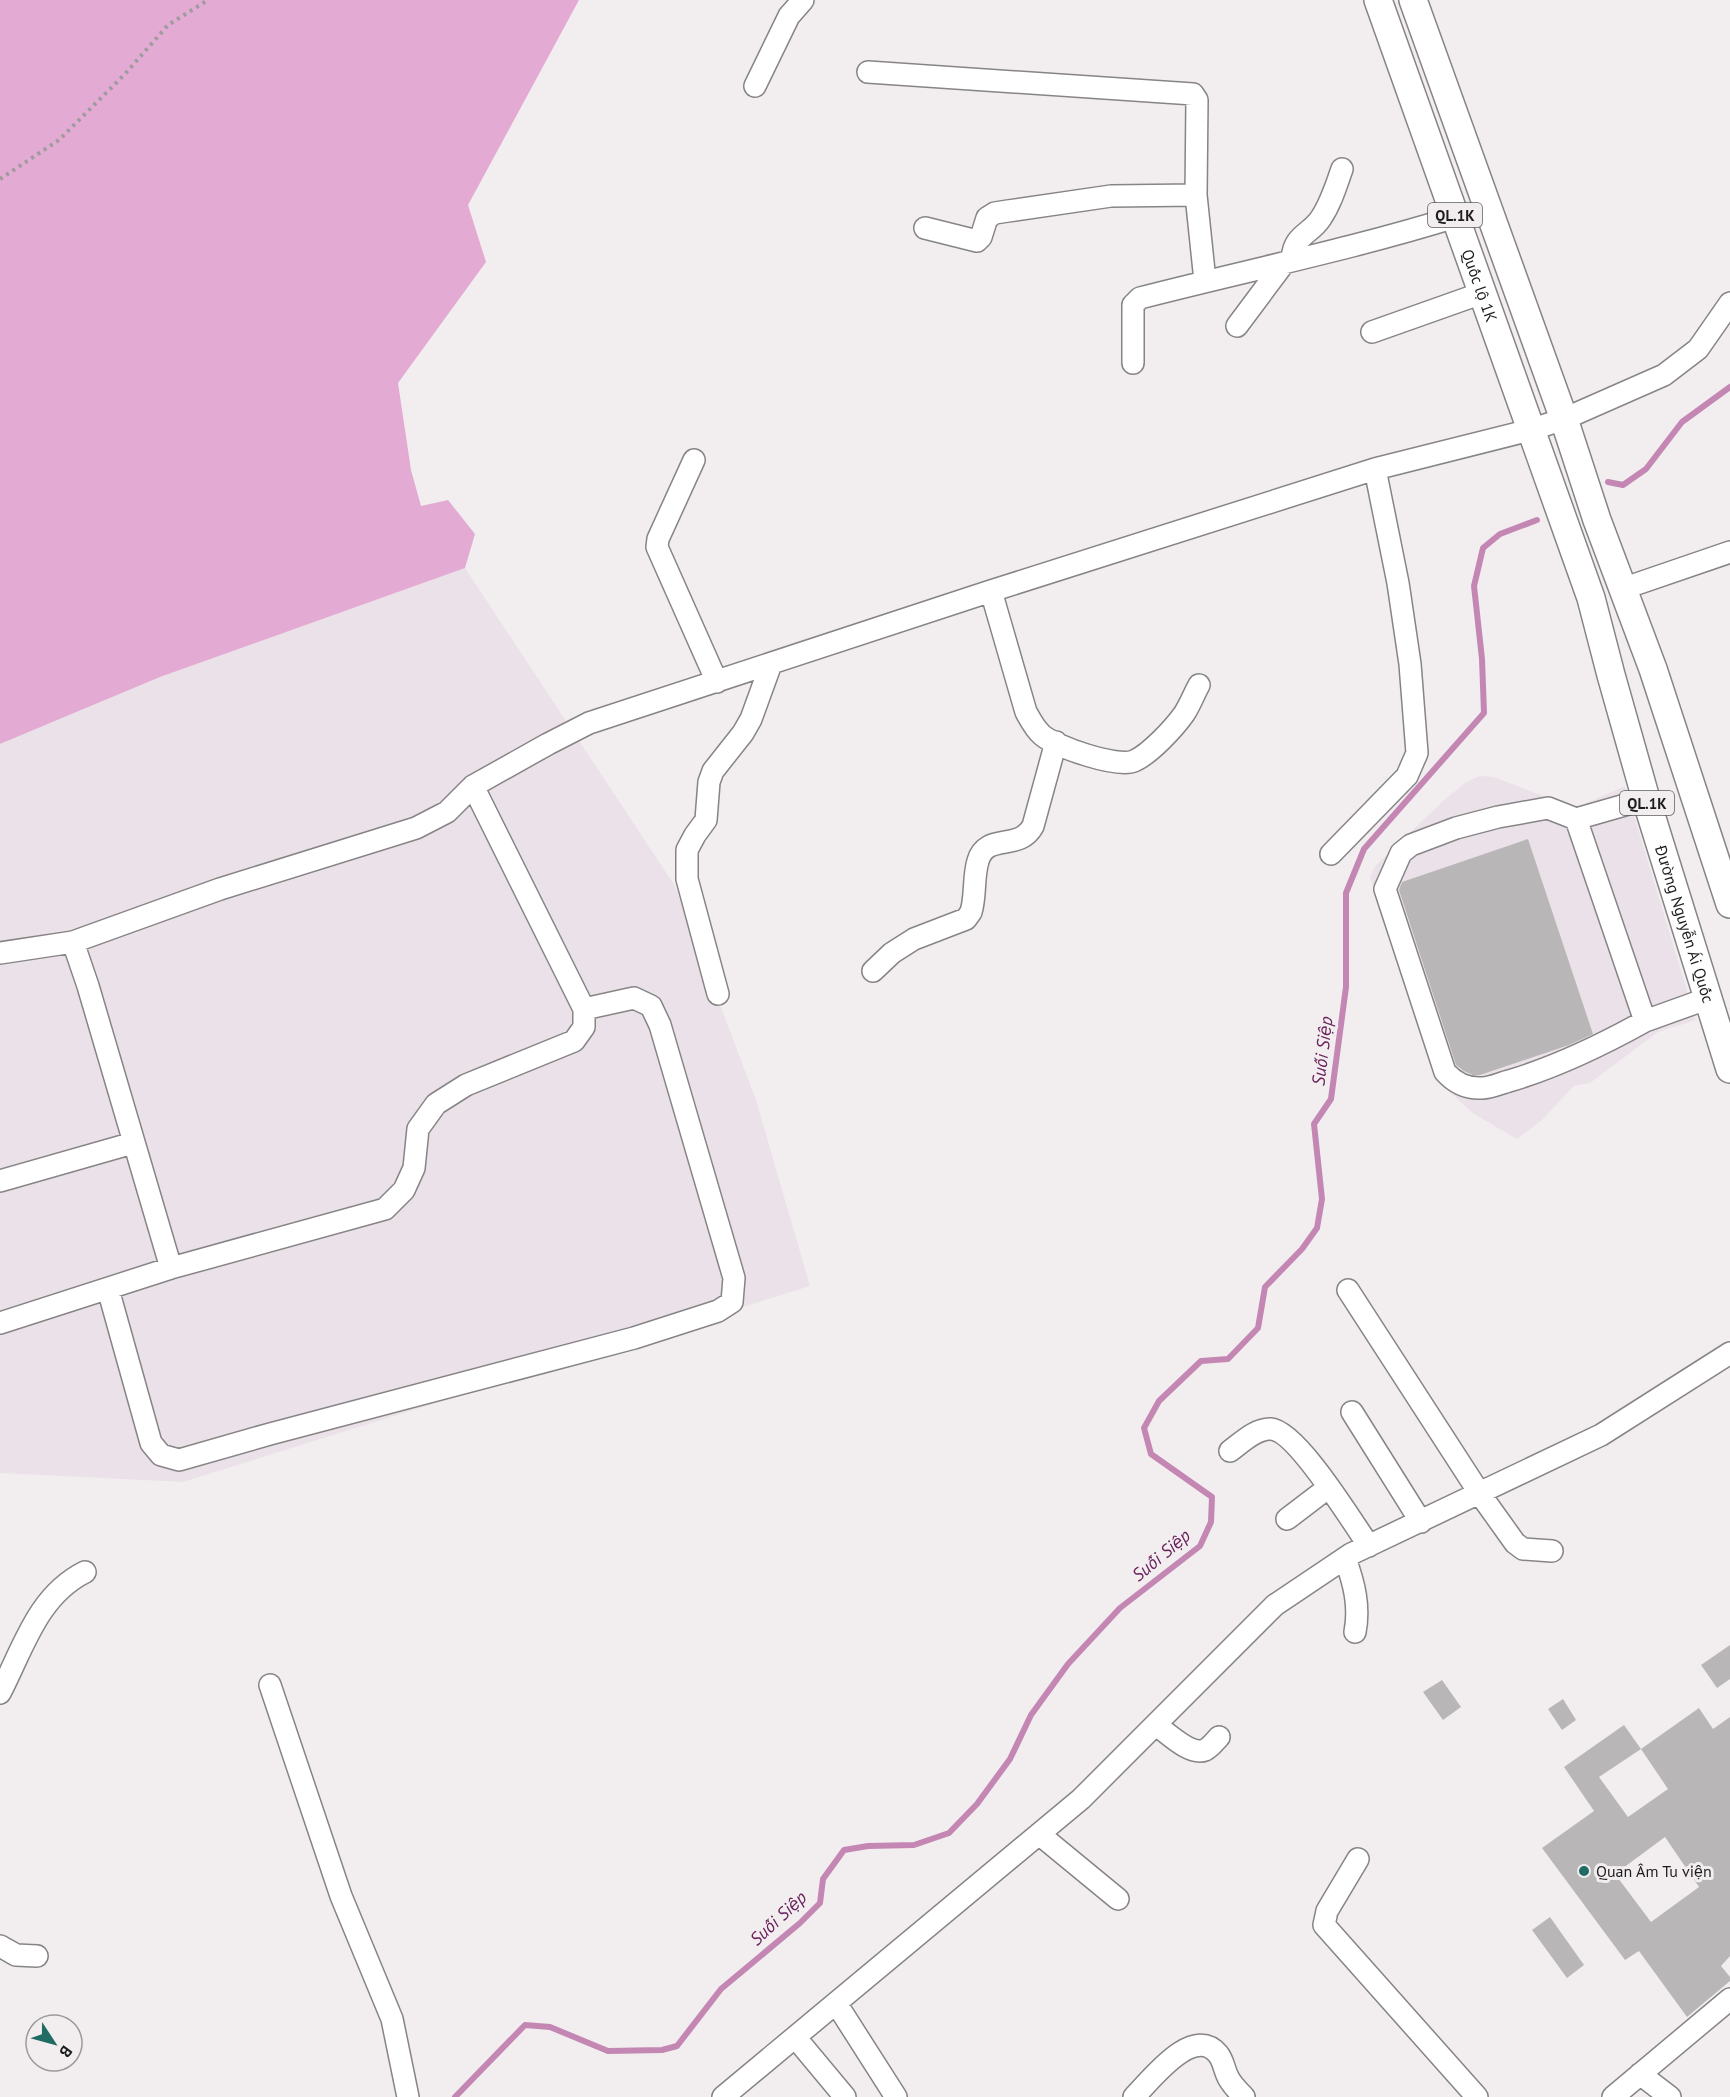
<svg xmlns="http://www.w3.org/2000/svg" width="1730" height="2097" font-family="'PT Sans',sans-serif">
	<rect width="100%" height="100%" fill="#f2eef0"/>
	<path fill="#ebe1e8" d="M465 568 675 886 756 1100 810 1286 183 1482 0 1473V744L160 677Z
		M1480 776 1494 777 1575 808 1625 786 1696 1020 1658 1032 1590 1083 1574 1086 1542 1120 1517 1139 1474 1114 1437 1080 1370 877 1375 866 1442 802 1466 782Z"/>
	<path fill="#e3abd3" d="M0 0H579L468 205 486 262 398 383 411 470 421 506 448 500 475 534 465 568 160 677 0 744Z"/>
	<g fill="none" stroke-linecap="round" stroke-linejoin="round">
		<path stroke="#c487b3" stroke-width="6" d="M1608 482 1623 485 1646 469 1682 422 1730 387
			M455 2097 525 2025 550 2027 608 2051 662 2050 677 2046 721 1989 800 1923 820 1903 823 1879 844 1850 868 1846 914 1845 949 1833 977 1804 1010 1759 1031 1715 1068 1664 1120 1608 1200 1546 1211 1522 1212 1497 1151 1454 1144 1428 1159 1401 1201 1361 1228 1359 1258 1328 1265 1287 1302 1249 1317 1228 1322 1199 1314 1124 1331 1099 1346 987V893L1364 849 1484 713 1482 659 1474 586 1483 548 1500 534 1537 520"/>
	</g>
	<path fill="#b9b6b8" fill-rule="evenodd" d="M1528 839 1593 1034 1569 1045 1480 1075H1473L1464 1071 1456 1065 1399 890 1402 882Z
		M1730 1645V1679L1717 1688 1701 1665Z
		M1442 1680 1461 1707 1443 1720 1423 1692Z
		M1563 1699 1576 1720 1562 1730 1548 1709Z
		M1699 1708 1713 1729 1730 1717V1956L1721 1966 1730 1977V1981L1687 2017 1639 1951 1625 1960 1542 1848 1594 1811 1564 1767 1624 1725 1641 1749ZM1641 1749 1668 1789 1628 1817 1599 1777ZM1665 1837 1699 1887 1651 1922 1615 1874Z
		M1550 1917 1584 1965 1567 1978 1532 1930Z"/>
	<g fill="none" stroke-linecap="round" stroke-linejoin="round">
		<defs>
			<path id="minor" d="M868 72 1193 94 1197 100 1196 195
				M755 86 789 16 803 0
				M925 228 977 241 981 237 987 218 995 213 1008 211 1111 196 1196 195 1205 281
				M1292 259C1294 234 1310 235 1321 218 1331 203 1336 186 1342 169
				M1237 326 1284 263
				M1372 332 1482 293
				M1133 363V305L1140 298C1245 271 1352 249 1455 217
				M694 460 658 539 657 547 717 682
				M1622 589 1730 552
				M991 591 1026 712C1031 721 1035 729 1042 735 1056 747 1117 768 1134 761 1150 754 1174 728 1184 714 1190 705 1194 694 1199 685
				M1646 799 1576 819 1645 1021 1709 998
				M1576 819 1548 808 1498 817 1456 828 1411 845 1401 853 1385 889 1445 1072C1455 1083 1467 1089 1482 1088 1491 1088 1501 1083 1509 1081 1556 1067 1602 1045 1645 1021
				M1331 854 1407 776 1417 753 1410 664 1398 583 1375 469
				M73 942 88 986 171 1268
				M0 953 73 942 220 889 416 828 447 812 473 786 548 744 589 723 991 591 1375 469 1530 430 1564 419 1664 375 1698 349 1730 303
				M873 971 892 953 914 939 966 919 971 912C976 896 973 877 978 861 986 832 1019 852 1033 826L1056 742
				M718 994 687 879V850L695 835 706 820 709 782 713 771 743 733 751 719 771 664
				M0 1181 133 1143
				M108 1289 151 1443 161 1455 179 1460 270 1434 634 1338 718 1311 732 1302 734 1278 660 1025 651 1006 634 998 584 1009
				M1348 1290 1480 1494 1515 1543 1523 1549 1552 1551
				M0 1323 171 1268 385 1209 404 1190 414 1168 418 1129 436 1104 466 1085 574 1041 584 1027V1009L473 786
				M1352 1412 1421 1522
				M1230 1451C1241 1443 1256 1428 1271 1429 1297 1431 1353 1523 1369 1546
				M1287 1519 1329 1487
				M1345 1558C1354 1583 1360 1606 1355 1632
				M270 1685 341 1896 392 2019 408 2097
				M0 1693C23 1649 37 1596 85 1572
				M1156 1725C1168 1733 1190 1756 1205 1750 1211 1747 1215 1741 1219 1737
				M1039 1834 1118 1899
				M1358 1859 1327 1911 1324 1925 1477 2097
				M0 1946 16 1955 37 1956
				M836 2003 896 2097
				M795 2037 845 2097
				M1640 2074 1670 2097
				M723 2097 1081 1799 1275 1605 1351 1554 1601 1435 1730 1353
				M1134 2097C1151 2080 1193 2024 1218 2054 1223 2060 1224 2068 1227 2075 1230 2083 1238 2091 1244 2097
				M1613 2097 1730 1999"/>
			<g id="major">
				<path id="s1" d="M1378 0 1591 598 1611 675 1646 799 1730 1069"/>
				<path d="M1413 0 1564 419 1597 520 1653 669 1730 904"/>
			</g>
		</defs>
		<use href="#minor" stroke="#878486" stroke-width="24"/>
		<use href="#major" stroke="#878486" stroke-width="30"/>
		<path stroke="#9e9b9d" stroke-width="4" stroke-dasharray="3 4.5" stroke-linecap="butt" d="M0 179 59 140 125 74 168 25 208 0"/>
		<use href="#minor" stroke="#fff" stroke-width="21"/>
		<use href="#major" stroke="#fff" stroke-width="27"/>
	</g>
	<circle fill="#216b65" stroke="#f2eef0" stroke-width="2" cx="1584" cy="1871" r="6"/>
	<g text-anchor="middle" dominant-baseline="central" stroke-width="6" stroke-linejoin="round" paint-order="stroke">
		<g fill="#f2eef0" stroke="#5e5c5d" stroke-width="1.5">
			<rect x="1428" y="203" width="54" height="24" rx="4.5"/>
			<rect x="1620" y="791" width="54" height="24" rx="4.5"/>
		</g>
		<g font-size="15" font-weight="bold" fill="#1e1d1e">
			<text x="1455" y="215">QL.1K</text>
			<text x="1647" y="803">QL.1K</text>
		</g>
		<g font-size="16" fill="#1e1d1e" stroke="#f2eef0">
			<text stroke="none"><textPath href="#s1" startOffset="303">Quốc lộ 1K</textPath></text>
			<text stroke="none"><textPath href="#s1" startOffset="974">Đường Nguyễn Ái Quốc</textPath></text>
		</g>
		<g font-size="16" fill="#1e1d1e" stroke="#f2eef0" text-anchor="start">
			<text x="1596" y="1871">Quan Âm Tu viện</text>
		</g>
		<g font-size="18" font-style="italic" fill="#6b225c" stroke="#f2eef0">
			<text transform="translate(1322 1051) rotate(-83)">Suối Siệp</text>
			<text transform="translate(1161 1555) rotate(-40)">Suối Siệp</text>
			<text transform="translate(778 1918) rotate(-43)">Suối Siệp</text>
		</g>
	</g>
	<g transform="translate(54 2043) rotate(126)"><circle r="28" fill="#f2eef0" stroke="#9d9a9c" stroke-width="1.5"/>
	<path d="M0-4.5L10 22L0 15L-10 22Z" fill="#216b65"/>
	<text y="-9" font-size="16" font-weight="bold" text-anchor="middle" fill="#1e1d1e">B</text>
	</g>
</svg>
